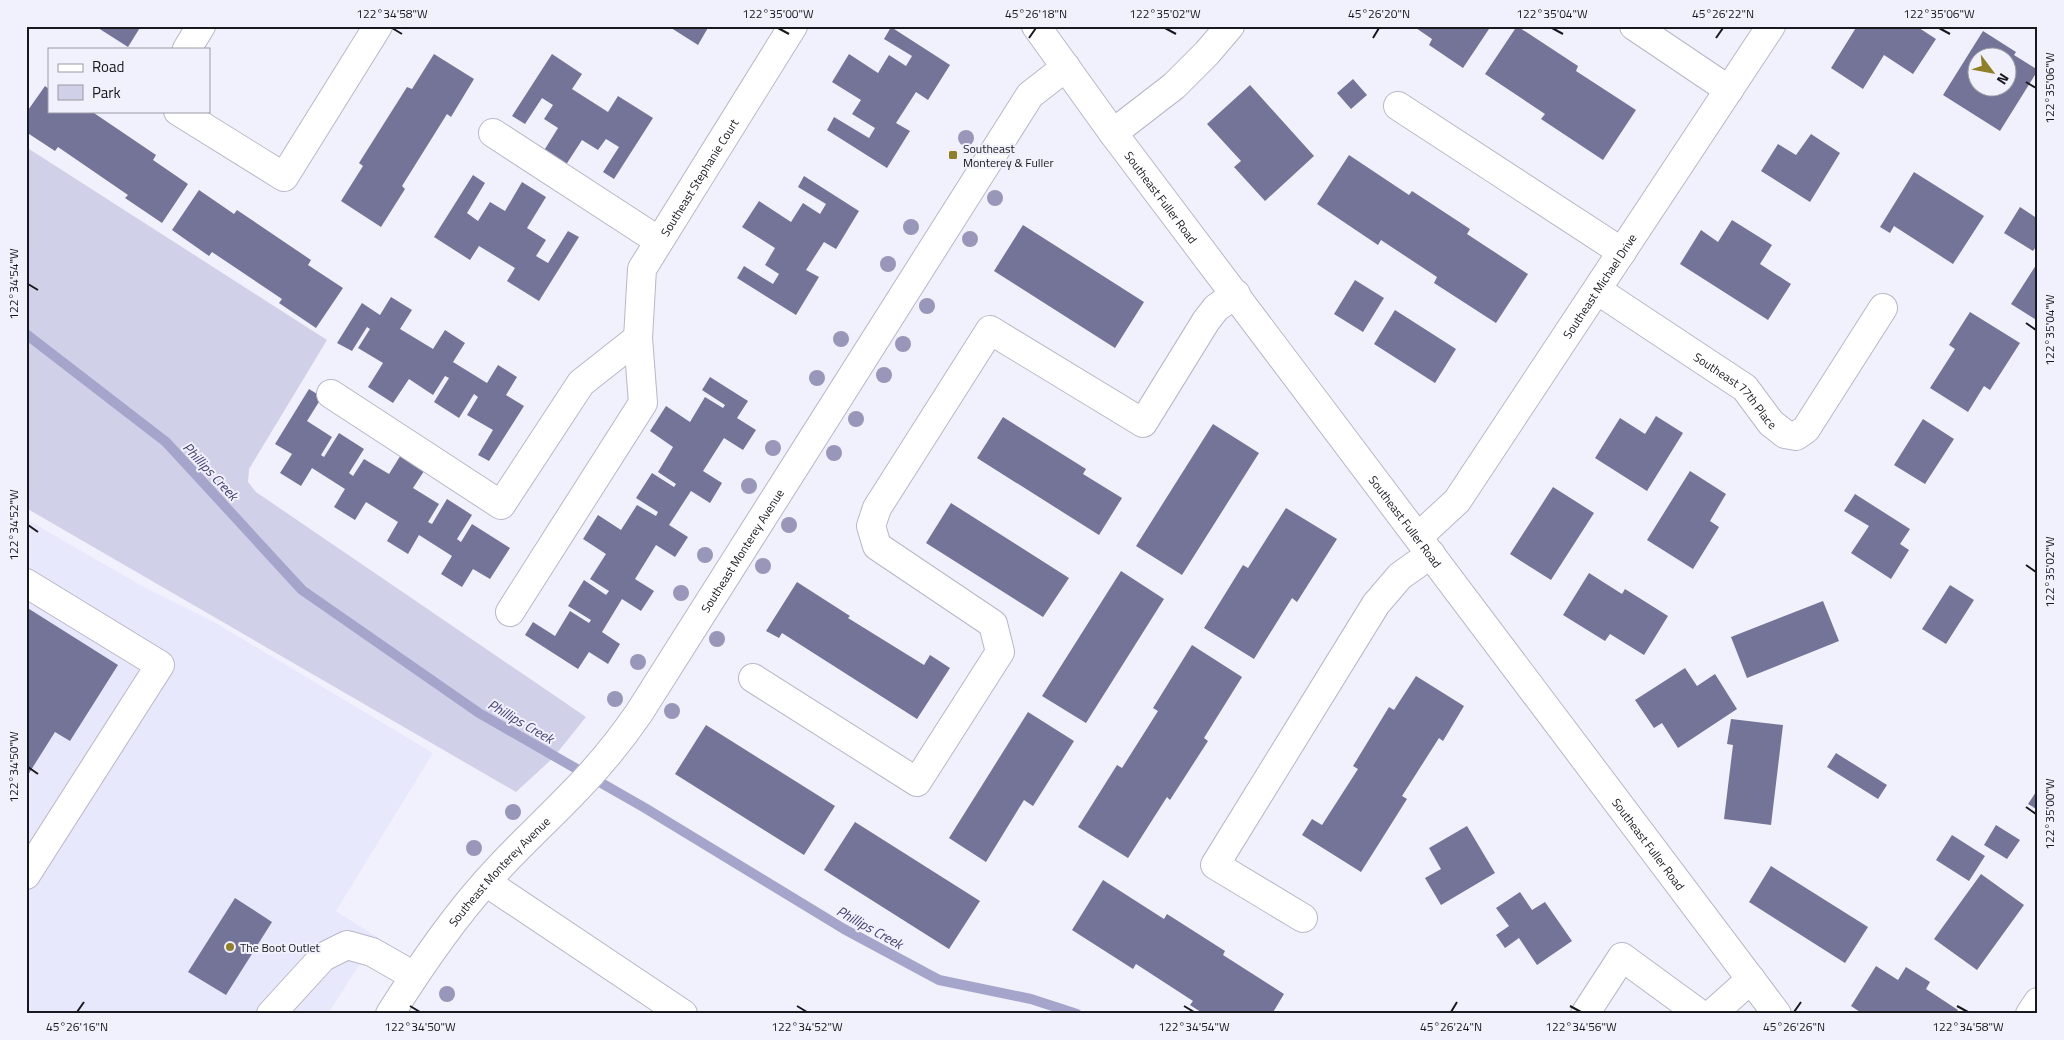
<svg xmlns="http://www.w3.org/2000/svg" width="2064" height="1040" font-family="'Titillium Web',sans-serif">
	<rect width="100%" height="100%" fill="#f1f1fd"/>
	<path fill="#e8e8fd" d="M26 519 142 586 216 623 433 753 336 911 377 937 328 1014H26Z"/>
	<path fill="#d0d0e8" d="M26 147 327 340 249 469 248 482 256 492 586 717 553 758 516 792 26 508Z"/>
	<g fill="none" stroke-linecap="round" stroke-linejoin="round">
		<path stroke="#a5a5cb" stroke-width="10" d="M26 334 166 442 302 590 479 713 645 808 844 929 939 980 1031 999 1077 1014"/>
	</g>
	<path fill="#747498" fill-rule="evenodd" d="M95 26H141L128 47Z
		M668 26H709L698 45Z
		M1413 26H1491L1463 68 1429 45 1432 39Z
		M1517 26 1578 66 1576 71 1636 110 1603 160 1541 119 1545 114 1485 74Z
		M1857 26H1916L1936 39 1913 74 1884 55 1863 89 1831 68Z
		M891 27 950 65 928 100 916 92 896 123 910 131 887 168 827 130 834 117 869 138 875 128 852 114 861 100 832 82 849 54 878 73 889 55 906 66 912 56 884 39Z
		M1983 31 2016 52 2014 55 2038 70 2000 131 1943 95ZM1976 58H2006V88H1976Z
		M434 54 474 79 451 117 447 114 402 186 405 189 381 227 341 201 363 166 359 163 407 87 412 89Z
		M552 54 582 74 572 89 608 112 618 96 653 118 614 179 603 172 619 147 606 139 598 150 582 140 562 171 540 157 558 128 544 119 553 105 542 98 525 124 512 116Z
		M1353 79 1367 95 1351 109 1337 93Z
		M1250 85 1314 156 1265 201 1234 167 1241 161 1207 124Z
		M45 86 49 89V111H91L156 155 153 160 188 184 162 223 125 198 128 195 58 147 55 151 26 132V113Z
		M1811 134 1840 153 1810 202 1761 171 1778 144 1796 155Z
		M1349 155 1409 195 1412 191 1470 229 1467 234 1528 274 1496 323 1434 283 1437 277 1381 240 1378 245 1317 204Z
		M1914 172 1984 216 1953 264 1894 226 1890 233 1880 227Z
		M473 175 485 183 467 213 478 221 490 202 505 211 522 182 546 197 527 228 546 240 536 256 548 263 568 231 579 237 539 301 507 281 515 268 479 246 470 260 434 237Z
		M804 176 859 211 836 249 824 242 806 270 819 277 796 315 737 278 744 266 773 284 779 274 765 265 775 248 742 227 759 201 791 222 803 203 820 214 826 204 798 187Z
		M199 190 234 214 237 210 311 260 308 265 343 288 316 328 279 303 282 299 212 252 209 256 172 230Z
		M2020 207 2038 219V244L2033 251 2004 233Z
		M1732 220 1772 245 1760 264 1791 284 1768 320 1680 264 1701 230 1718 242Z
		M1023 225 1144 302 1115 348 994 271Z
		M2038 262V321L2011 304Z
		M1355 280 1384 298 1363 332 1334 314Z
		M391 297 412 310 400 329 433 349 445 330 465 343 453 362 487 383 498 365 517 377 506 395 524 406 489 461 478 455 493 430 467 415 478 397 474 394 459 418 434 402 449 378 445 376 433 395 409 379 393 403 368 387 383 363 358 348 370 329 367 327 352 351 337 343 362 303 380 315Z
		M1395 310 1456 349 1435 383 1374 344Z
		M1970 312 2020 343 1990 390 1984 386 1968 412 1930 388 1955 349 1949 345Z
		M710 377 748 401 737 418 756 430 743 450 724 438 703 471 722 483 710 503 691 491 669 525 688 537 675 557 656 545 635 579 654 591 641 611 622 599 602 632 620 644 608 664 589 652 578 669 525 635 533 622 555 636 570 611 589 623 591 620 568 606 584 580 606 595 609 591 590 579 606 554 583 539 598 515 621 530 637 505 656 516 658 512 636 498 652 473 674 487 676 484 658 472 673 447 650 431 666 406 690 422 705 397 723 408 725 405 702 390Z
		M309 389 322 397 307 421 332 437 321 455 324 457 339 433 364 449 349 473 353 476 364 459 389 474 404 450 428 465 413 488 439 504 428 522 432 524 447 499 472 515 457 539 461 542 472 524 510 548 490 579 473 569 462 587 441 574 452 556 419 535 408 554 387 541 398 522 366 502 355 520 334 507 345 489 312 468 301 486 280 473 292 454 275 444Z
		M1656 416 1683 433 1647 491 1595 458 1620 418 1645 434Z
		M1003 417 1086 469 1083 474 1122 498 1099 535 977 458Z
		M1923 419 1954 439 1925 484 1894 465Z
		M1213 424 1259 453 1182 575 1136 546Z
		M1690 471 1726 494 1710 521 1719 527 1693 569 1647 540Z
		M1553 487 1594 513 1551 580 1510 554Z
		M1855 494 1910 529 1900 544 1909 550 1891 579 1851 553 1869 526 1844 511Z
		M951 503 1069 578 1043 617 926 543Z
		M1286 508 1337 539 1297 602 1292 598 1254 659 1204 628 1243 565 1248 568Z
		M1121 571 1164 599 1086 723 1042 696Z
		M1589 573 1622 594 1625 589 1668 616 1644 655 1610 634 1605 641 1563 615Z
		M797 582 850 616 848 618 924 665 930 655 950 668 917 719 782 633 779 638 766 631Z
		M1950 585 1974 600 1946 644 1922 629Z
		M1823 601 1839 641 1747 678 1731 637Z
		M26 607 118 665 70 741 55 732 26 778Z
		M1192 645 1242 677 1204 738 1208 741 1170 800 1167 797 1128 858 1078 827 1117 765 1122 768 1158 711 1153 708Z
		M1685 668 1697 686 1715 674 1737 709 1678 748 1662 723 1654 728 1635 700Z
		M1416 676 1464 706 1443 741 1439 738 1402 796 1407 799 1361 872 1302 835 1312 819 1322 825 1358 769 1353 766 1389 707 1394 710Z
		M1028 712 1074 741 1033 806 1024 800 986 862 949 838Z
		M1731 719 1783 725 1771 825 1724 819 1733 745 1727 744Z
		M706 725 835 806 804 855 675 774Z
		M1836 753 1887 785 1878 799 1827 767Z
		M2038 789V810L2028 804Z
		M855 822 980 901 949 949 824 870Z
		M1996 825 2020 840 2007 859 1984 845Z
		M1467 826 1495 873 1441 905 1425 878 1441 869 1429 848Z
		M1952 835 1985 856 1969 881 1936 860Z
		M1771 866 1868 927 1845 963 1749 902Z
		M1981 874 2024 905 1977 970 1934 939Z
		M1103 880 1164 919 1167 914 1225 951 1223 955 1284 994 1272 1014H1204L1190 1005 1193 1001 1136 964 1133 969 1072 930Z
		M1520 892 1532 910 1545 902 1572 941 1537 965 1519 938 1505 948 1496 935 1509 926 1496 908Z
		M235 898 272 922 226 995 188 972Z
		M1876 966 1898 980 1906 967 1930 982 1926 989 1958 1010 1955 1014H1863L1851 1006Z"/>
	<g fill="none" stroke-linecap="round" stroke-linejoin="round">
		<defs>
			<g id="minor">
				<path id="s1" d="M1036 26 1113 133 1777 1014"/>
				<path d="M1634 26 1729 90"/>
				<path d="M187 49 201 26"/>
				<path d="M1398 106 1622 252"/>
				<path d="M178 111 284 177 378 26"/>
				<path d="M493 133 659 241"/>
				<path d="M1113 133 1174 86 1207 53 1230 26"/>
				<path id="s2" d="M1597 290 1745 388 1771 423 1785 434 1796 436 1806 429 1883 308"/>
				<path d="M331 394 501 505 581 383 638 338"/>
				<path id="s3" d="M1418 537 1457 501 1771 26"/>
				<path d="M26 583 160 665 26 875"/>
				<path id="s4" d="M510 612 643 403 638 338 642 269 793 26"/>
				<path d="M753 678 917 782 1000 652 993 624 877 546 871 526 877 508 990 330 1143 423 1206 321 1216 308 1236 294"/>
				<path d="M486 882 683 1014"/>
				<path d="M1303 918 1215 865 1376 604 1400 576 1431 554"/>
				<path d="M271 1014 323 957 347 945 372 952 414 976"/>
				<path id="s5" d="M390 1014C419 968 450 922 486 882 513 851 543 824 571 795 596 770 619 742 639 713L1030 95 1066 67"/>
				<path d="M1585 1014 1622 957 1700 1014"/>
				<path d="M1712 1014 1751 979"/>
				<path d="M2030 1014 2038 1002"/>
			</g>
		</defs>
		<use href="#minor" stroke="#b7b7c9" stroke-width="30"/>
		<use href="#minor" stroke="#fff" stroke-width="28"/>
	</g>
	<g fill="#9896b9">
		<circle cx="966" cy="138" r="8"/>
		<circle cx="995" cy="198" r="8"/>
		<circle cx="911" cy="227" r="8"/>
		<circle cx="970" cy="239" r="8"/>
		<circle cx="888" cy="264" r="8"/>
		<circle cx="927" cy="306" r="8"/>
		<circle cx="841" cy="339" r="8"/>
		<circle cx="903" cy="344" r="8"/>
		<circle cx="884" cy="375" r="8"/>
		<circle cx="817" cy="378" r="8"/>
		<circle cx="856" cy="419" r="8"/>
		<circle cx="773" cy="448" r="8"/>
		<circle cx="834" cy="453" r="8"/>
		<circle cx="749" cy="486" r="8"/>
		<circle cx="789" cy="525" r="8"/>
		<circle cx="705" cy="555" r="8"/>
		<circle cx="763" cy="566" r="8"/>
		<circle cx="681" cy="593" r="8"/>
		<circle cx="717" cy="639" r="8"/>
		<circle cx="638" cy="662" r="8"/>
		<circle cx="615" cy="699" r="8"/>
		<circle cx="672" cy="711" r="8"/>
		<circle cx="513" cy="812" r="8"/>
		<circle cx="474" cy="848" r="8"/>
		<circle cx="447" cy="994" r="8"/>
	</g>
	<path fill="none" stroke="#18181f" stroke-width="2" d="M392 28 402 34M778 28 789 34M1165 28 1176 34M1552 28 1563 34M1939 28 1950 34M1029 38 1036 28M1373 38 1379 28M1716 38 1723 28M2026 82 2036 88M28 284 38 290M2026 323 2036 330M28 525 38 532M2026 565 2036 572M28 767 38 774M2026 807 2036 814M410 1006 420 1012M797 1006 807 1012M1184 1006 1194 1012M1570 1006 1581 1012M1957 1006 1968 1012M77 1012 84 1002M1451 1012 1457 1002M1794 1012 1801 1002"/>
	<g fill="#8f8027" stroke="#f1f1fd" stroke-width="2">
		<rect x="948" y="150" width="10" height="10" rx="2.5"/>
		<circle cx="230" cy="947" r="5"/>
	</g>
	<g text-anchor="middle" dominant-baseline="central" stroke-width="4" stroke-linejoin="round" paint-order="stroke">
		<g font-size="12" fill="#18181f" stroke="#f1f1fd" text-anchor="start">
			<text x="963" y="148">Southeast<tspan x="963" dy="14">Monterey &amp; Fuller</tspan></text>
			<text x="240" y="947">The Boot Outlet</text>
		</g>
		<g font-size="12" fill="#18181f" stroke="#f1f1fd">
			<text stroke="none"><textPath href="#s4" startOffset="490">Southeast Stephanie Court</textPath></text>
			<text stroke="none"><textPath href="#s1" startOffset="212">Southeast Fuller Road</textPath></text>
			<text stroke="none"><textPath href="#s3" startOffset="311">Southeast Michael Drive</textPath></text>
			<text stroke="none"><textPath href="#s2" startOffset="172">Southeast 77th Place</textPath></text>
			<text stroke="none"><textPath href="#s1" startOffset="618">Southeast Fuller Road</textPath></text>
			<text stroke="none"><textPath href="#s5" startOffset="584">Southeast Monterey Avenue</textPath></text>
			<text stroke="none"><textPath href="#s1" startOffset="1022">Southeast Fuller Road</textPath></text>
			<text stroke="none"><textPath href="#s5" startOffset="180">Southeast Monterey Avenue</textPath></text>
		</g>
		<g font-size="14" font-style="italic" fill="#444174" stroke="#f1f1fd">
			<text transform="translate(211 471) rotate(47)">Phillips Creek</text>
			<text transform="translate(521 721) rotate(30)">Phillips Creek</text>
			<text transform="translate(870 927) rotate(29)">Phillips Creek</text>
		</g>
	</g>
	<rect width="2064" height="1040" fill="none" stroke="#f1f1fd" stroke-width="55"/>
	<rect x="48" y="48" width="162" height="65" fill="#f1f1fd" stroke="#9a9aa4"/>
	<rect x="58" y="64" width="25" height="8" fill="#ffffff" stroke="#9a9aa4"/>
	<text x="92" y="72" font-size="15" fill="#18181f">Road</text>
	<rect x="58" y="85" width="25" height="15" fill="#d0d0e8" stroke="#9a9aa4"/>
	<text x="92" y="98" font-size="15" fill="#18181f">Park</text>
	<g transform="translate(1992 72) rotate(122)"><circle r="24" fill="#f1f1fd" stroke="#9a9aa4"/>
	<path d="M0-4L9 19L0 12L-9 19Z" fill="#8f8027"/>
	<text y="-8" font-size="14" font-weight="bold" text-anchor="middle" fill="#18181f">N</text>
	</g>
	<rect x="28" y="28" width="2008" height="984" fill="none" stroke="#18181f" stroke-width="2"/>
	<g font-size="12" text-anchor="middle" fill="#18181f">
		<text x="392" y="18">122°34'58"W</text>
		<text x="778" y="18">122°35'00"W</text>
		<text x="1036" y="18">45°26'18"N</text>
		<text x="1165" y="18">122°35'02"W</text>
		<text x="1379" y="18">45°26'20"N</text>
		<text x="1552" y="18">122°35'04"W</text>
		<text x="1723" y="18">45°26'22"N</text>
		<text x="1939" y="18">122°35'06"W</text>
		<text transform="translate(2050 88) rotate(-90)" y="4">122°35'06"W</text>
		<text transform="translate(14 284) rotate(-90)" y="4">122°34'54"W</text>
		<text transform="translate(2050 330) rotate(-90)" y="4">122°35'04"W</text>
		<text transform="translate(14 525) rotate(-90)" y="4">122°34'52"W</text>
		<text transform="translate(2050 572) rotate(-90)" y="4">122°35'02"W</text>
		<text transform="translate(14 767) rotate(-90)" y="4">122°34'50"W</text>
		<text transform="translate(2050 814) rotate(-90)" y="4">122°35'00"W</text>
		<text x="77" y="1031">45°26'16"N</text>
		<text x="420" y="1031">122°34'50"W</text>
		<text x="807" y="1031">122°34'52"W</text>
		<text x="1194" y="1031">122°34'54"W</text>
		<text x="1451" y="1031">45°26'24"N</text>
		<text x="1581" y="1031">122°34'56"W</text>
		<text x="1794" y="1031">45°26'26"N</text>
		<text x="1968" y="1031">122°34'58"W</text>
	</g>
</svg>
